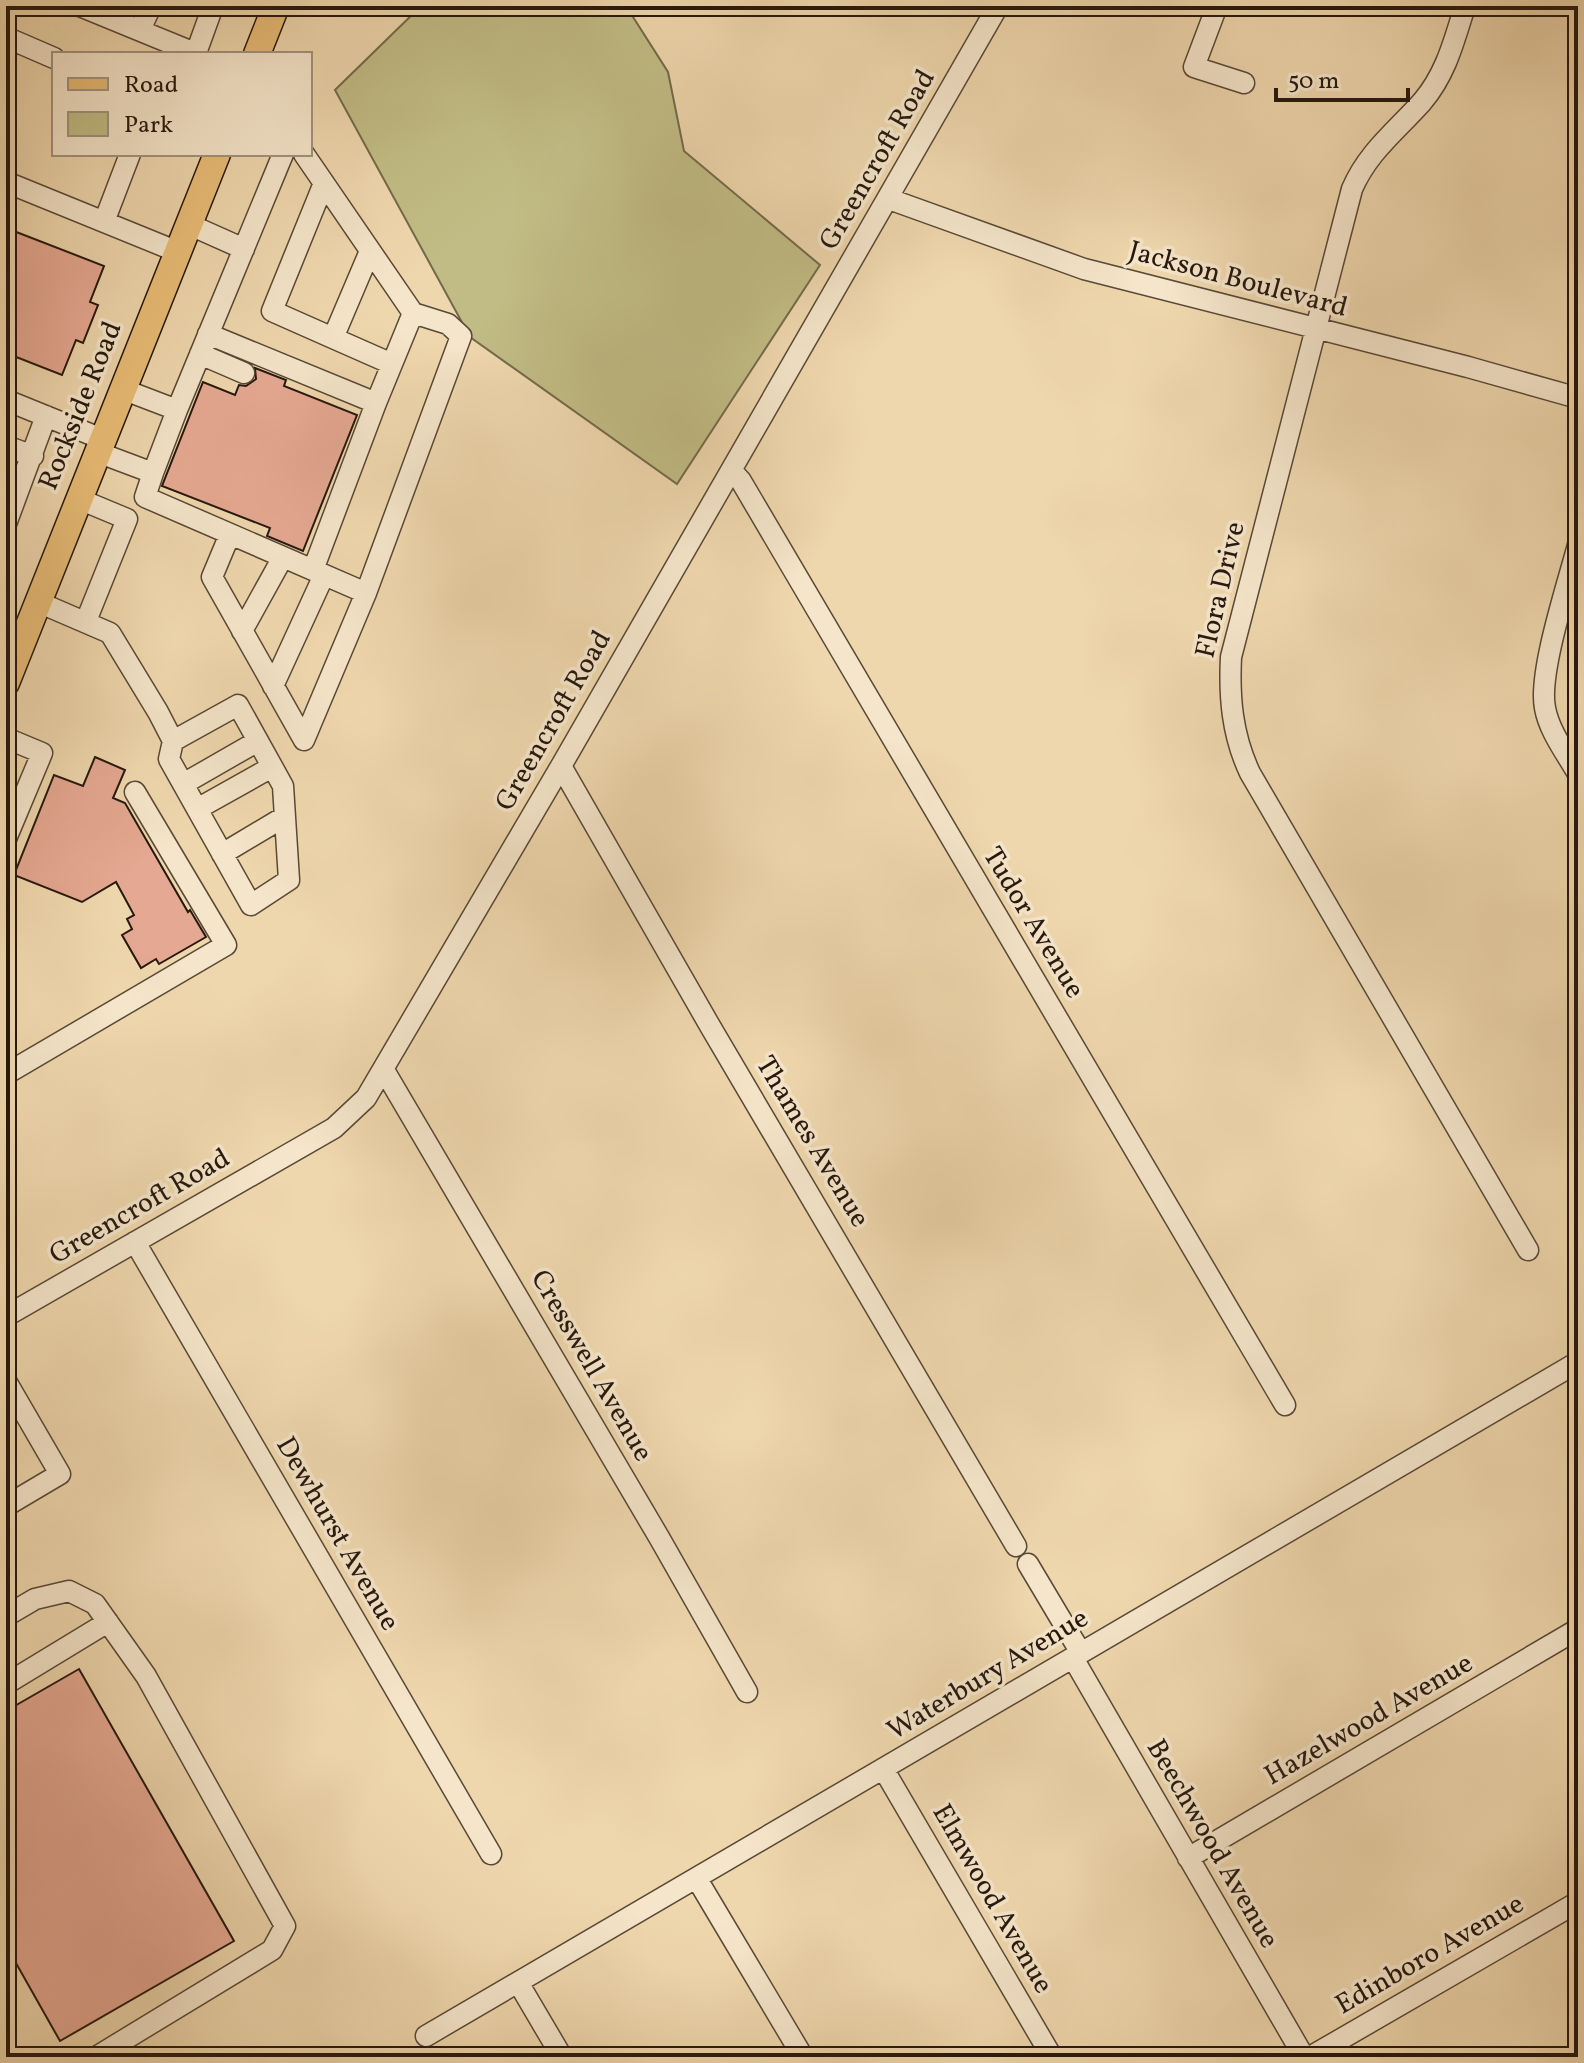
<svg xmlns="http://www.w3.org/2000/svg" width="1584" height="2063" font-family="Vollkorn,serif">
	<rect width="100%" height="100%" fill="#efd7ad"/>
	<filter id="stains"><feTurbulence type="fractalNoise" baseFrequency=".0025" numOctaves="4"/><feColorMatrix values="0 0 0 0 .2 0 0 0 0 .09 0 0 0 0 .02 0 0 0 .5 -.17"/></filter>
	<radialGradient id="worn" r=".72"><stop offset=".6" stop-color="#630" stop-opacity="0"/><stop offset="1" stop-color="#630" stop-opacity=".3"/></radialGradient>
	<path fill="#c1bc85" stroke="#746a4a" stroke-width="2" d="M421 6H626L668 72 684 151 820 265 677 484 470 337 335 90Z"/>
	<path fill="#e5a892" stroke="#26180e" stroke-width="2" d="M6 228 104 266 90 302 98 305 83 343 76 340 62 375 6 353Z
		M255 368 286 380 284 386 357 415 303 551 267 536 270 528 162 486 203 382 235 395 239 385 246 386 256 379Z
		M95 757 125 770 113 798 125 803 188 912 190 910 206 937 159 964 156 959 141 968 122 935 132 929 127 919 134 915 116 882 82 902 14 875 54 775 83 786Z
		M79 1669 234 1941 60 2041 12 1956 6 1959V1711Z"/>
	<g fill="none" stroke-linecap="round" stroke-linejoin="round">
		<defs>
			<path id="minor" d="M80 6 197 54
				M1217 6 1194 67 1244 83
				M1465 6C1454 41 1446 74 1422 102 1396 131 1368 152 1352 189L1231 657C1229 697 1232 735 1250 773L1528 1250
				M140 30 151 6
				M6 49 10 39 54 58
				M196 53 213 6
				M6 182 178 252
				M324 183 272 311 333 338 370 251
				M889 199 1084 269 1468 367 1578 398
				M104 222 130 154
				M188 224 244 249
				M208 334 376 403 413 313
				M333 338 392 364
				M200 354 244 373
				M6 400 102 439
				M177 410 283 154
				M6 446 33 456
				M97 452 153 473 177 410 122 389
				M732 471 741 481 1285 1405
				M153 473 145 497 366 593 461 336 448 324 413 313 304 154
				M79 499 127 519 86 621
				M6 524 46 416
				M230 534 212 577 304 740 366 593
				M1578 545C1568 583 1538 673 1545 708 1549 731 1566 753 1578 774
				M313 570 376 403
				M38 602 110 633 158 712 173 741 169 759 251 905 289 880 283 786 238 705 173 741
				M242 631 283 557
				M273 686 324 575
				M6 738 42 753 6 839
				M561 766 710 1026 1016 1546
				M183 784 258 741
				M197 809 272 767
				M222 854 284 817
				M384 1070 660 1539 747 1692
				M6 1074 226 945 135 792
				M135 1242 491 1854
				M8 1315 334 1128 366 1098 561 766 998 6
				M6 1381 60 1474 6 1506
				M1028 1564 1081 1653
				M6 1616 35 1599 69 1591 95 1604 146 1676 285 1926 272 1950 96 2057
				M1073 1658 1304 2057
				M6 1684 108 1622
				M884 1770 1052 2057
				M1188 1858 1578 1629
				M697 1879 803 2057
				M519 1984 562 2057
				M426 2036 1578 1362
				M1310 2057 1578 1902"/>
			<path id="major" d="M257 54 276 6
				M6 683 217 154"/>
		</defs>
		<use href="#minor" stroke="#584836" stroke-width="23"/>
		<use href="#major" stroke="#26180e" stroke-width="29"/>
		<use href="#minor" stroke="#f5e5ca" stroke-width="20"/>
		<use href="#major" stroke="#e8bc76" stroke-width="26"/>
	</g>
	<g text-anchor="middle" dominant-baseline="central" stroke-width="7" stroke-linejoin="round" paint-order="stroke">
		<g font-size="28" fill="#26180e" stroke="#f5e5ca">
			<text transform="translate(878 160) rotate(-60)">Greencroft Road</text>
			<text transform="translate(1238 280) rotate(15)">Jackson Boulevard</text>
			<text transform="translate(81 406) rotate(-68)">Rockside Road</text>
			<text transform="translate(1221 590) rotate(-77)">Flora Drive</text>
			<text transform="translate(554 721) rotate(-60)">Greencroft Road</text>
			<text transform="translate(1033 923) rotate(59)">Tudor Avenue</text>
			<text transform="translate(812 1142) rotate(59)">Thames Avenue</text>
			<text transform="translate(140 1207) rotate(-30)">Greencroft Road</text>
			<text transform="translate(591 1366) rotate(60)">Cresswell Avenue</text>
			<text transform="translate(337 1534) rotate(60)">Dewhurst Avenue</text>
			<text transform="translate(988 1675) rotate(-31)">Waterbury Avenue</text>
			<text transform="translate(1369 1720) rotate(-30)">Hazelwood Avenue</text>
			<text transform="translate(1212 1844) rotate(60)">Beechwood Avenue</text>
			<text transform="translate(992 1899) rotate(60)">Elmwood Avenue</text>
			<text transform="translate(1430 1955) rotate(-30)">Edinboro Avenue</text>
		</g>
	</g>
	<rect width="1584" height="2063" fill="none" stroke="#efd7ad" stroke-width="32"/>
	<rect x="8" y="8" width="1568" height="2047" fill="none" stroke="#26180e" stroke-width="4"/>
	<rect x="16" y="16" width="1552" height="2031" fill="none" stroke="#26180e" stroke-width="2"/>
	<rect x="52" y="52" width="260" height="104" fill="#f5e5ca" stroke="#a2937f" stroke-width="2"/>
	<rect x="68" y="78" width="40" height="12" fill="#e8bc76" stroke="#a2937f" stroke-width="2"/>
	<text x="124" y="92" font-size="24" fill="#26180e">Road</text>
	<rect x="68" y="112" width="40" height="24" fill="#c1bc85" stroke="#a2937f" stroke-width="2"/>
	<text x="124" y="132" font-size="24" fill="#26180e">Park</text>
	<path d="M1276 88v12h132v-12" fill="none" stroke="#26180e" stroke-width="4"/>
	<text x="1288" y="88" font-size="24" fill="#26180e" stroke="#f5e5ca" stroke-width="6" paint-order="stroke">50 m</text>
	<rect width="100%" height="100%" filter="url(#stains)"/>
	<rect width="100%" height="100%" fill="url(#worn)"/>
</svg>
